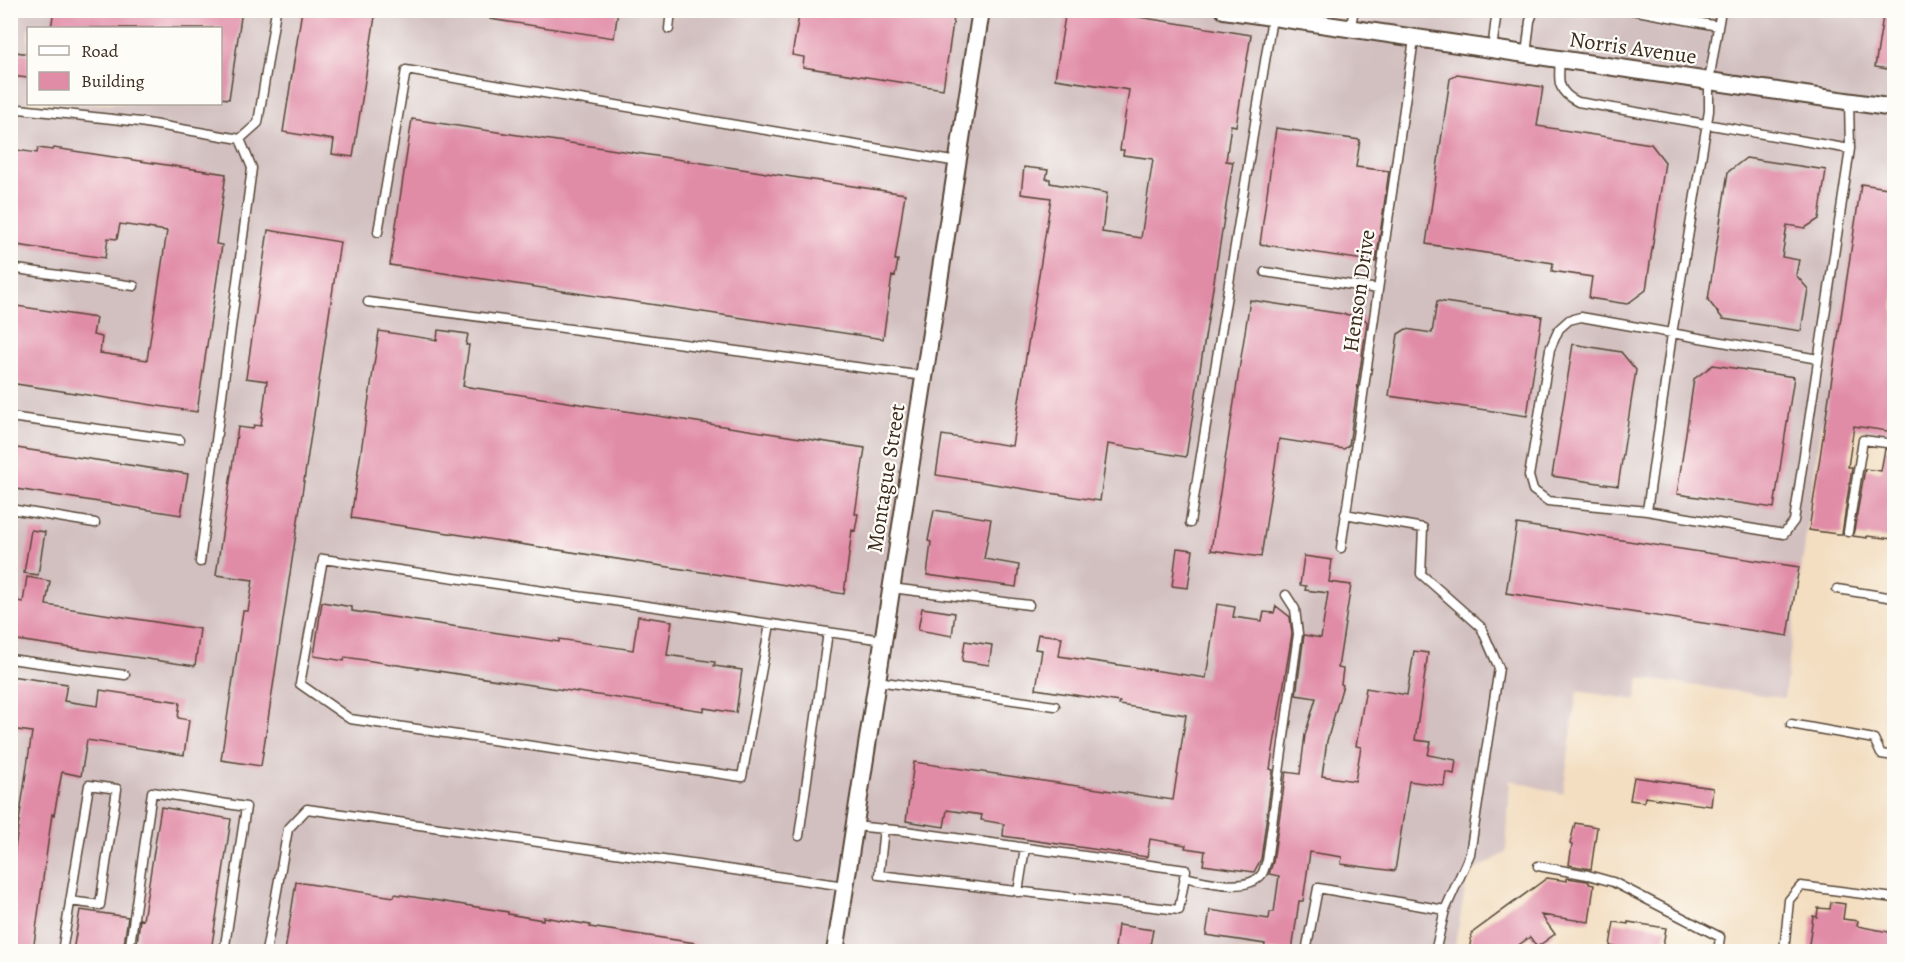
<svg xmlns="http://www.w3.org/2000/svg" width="1905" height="962" font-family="Alegreya,serif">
	<rect width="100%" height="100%" fill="#fdfcf7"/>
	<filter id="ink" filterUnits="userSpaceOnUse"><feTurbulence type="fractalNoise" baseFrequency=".0167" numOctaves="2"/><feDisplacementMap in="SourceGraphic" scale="12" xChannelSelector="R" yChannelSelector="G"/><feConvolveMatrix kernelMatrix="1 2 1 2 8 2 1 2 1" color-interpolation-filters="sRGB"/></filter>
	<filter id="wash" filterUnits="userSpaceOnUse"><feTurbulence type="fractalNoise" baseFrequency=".008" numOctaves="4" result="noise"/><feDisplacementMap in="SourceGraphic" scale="24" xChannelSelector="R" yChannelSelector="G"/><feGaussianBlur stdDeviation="1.35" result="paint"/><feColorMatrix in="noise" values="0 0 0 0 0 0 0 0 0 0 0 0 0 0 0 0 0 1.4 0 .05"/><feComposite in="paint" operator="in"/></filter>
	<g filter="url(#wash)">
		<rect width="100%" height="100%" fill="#f3dec1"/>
		<path fill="#d2bfc0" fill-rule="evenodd" d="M10 11H1894V435L1821 424 1784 698 1639 678 1636 700 1577 691 1563 794 1510 780 1506 853 1468 874 1454 951H11ZM28 28H220V104H28Z"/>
		<g id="blocks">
			<path fill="#e18ca7" d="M54 10H242L229 99 220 98V28H51Z
				M302 10H376L353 157 332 154 334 140 283 132Z
				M491 10H618L614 38 490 19Z
				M800 10H955L943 89 803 67 804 57 792 55Z
				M1066 10H1095L1251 35 1236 126 1231 125 1226 161 1233 162 1186 457 1108 444 1100 501 936 475 942 435 1012 446 1051 198 1021 194 1024 167 1048 170 1046 179H1050V183L1107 193 1102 232 1141 238 1153 159 1123 155 1124 150H1120L1129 90 1055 79Z
				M1884 10H1894V70L1875 67Z
				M10 51 28 54V78L10 76Z
				M1457 74 1543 87 1537 126 1651 144 1665 162 1646 290 1627 304 1589 298 1592 277 1552 271 1553 263 1426 244 1450 79Z
				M412 119 905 194 895 260H898L895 277 892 276 883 339 390 265Z
				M1276 128 1360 140 1356 167 1389 171 1376 262 1260 244Z
				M38 148 53 150 54 148 226 174 216 244 222 245 197 412 10 383V305L96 318 93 335 102 337 100 353 147 360 167 231 120 224 117 239 108 238 105 258 10 244V149L37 153Z
				M1746 158 1826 170 1819 219 1805 228 1787 225 1782 257 1799 260 1796 275 1808 289 1801 331 1723 319 1708 300 1728 172Z
				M1861 184 1894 189V432L1854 426 1848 467H1852L1842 534H1837L1809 530Z
				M268 230 340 242 261 766 221 760 243 611H248L253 580 216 575 238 427 253 429 254 425 261 426 267 381 246 378Z
				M1250 300 1363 317 1367 322 1349 445 1344 449 1279 439 1261 557 1211 550Z
				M1437 301 1542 316 1527 416 1389 396 1398 334 1406 329 1432 333Z
				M438 330 468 334 466 345H469L463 386 865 448 855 514H858L855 531 852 530 844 594 351 518 379 331 437 340Z
				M1573 344 1621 352 1636 370 1618 486 1552 476Z
				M1713 365 1794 377 1774 508 1677 494 1694 379Z
				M10 447 188 474 181 515 10 488Z
				M1885 449 1894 450 1893 539 1867 536V538L1853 536 1865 469 1881 471Z
				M934 510 991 519 984 559 1019 565 1016 587 927 575 931 542 928 541Z
				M1517 524 1799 567 1788 636 1506 593Z
				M31 530 45 532 38 575 24 573Z
				M1177 548 1193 550 1188 588 1172 586Z
				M1304 556 1332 560 1329 582 1351 585 1338 668 1343 669 1341 684 1343 685 1327 741 1322 776 1355 781 1361 747 1356 746 1366 688 1407 695 1414 651 1428 653 1415 740 1431 742 1428 755 1456 760 1454 774 1446 772 1444 786 1409 781 1395 871 1341 864 1342 857 1310 852 1303 901H1299L1292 951H1264L1265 944 1206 935 1210 910 1269 919 1270 912H1274L1279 876 1269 874 1273 862 1286 772 1300 774 1305 735 1316 698 1296 695 1304 635 1321 638 1328 593 1305 590 1306 586 1300 585Z
				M27 577 50 581 46 605 200 629 195 666 10 639V600L23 602Z
				M322 602 352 607V611L559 642V639L633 650 638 616 672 621 667 655 715 662 714 666 742 670 736 713 704 708V711L345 657 344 661 314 656Z
				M1217 604 1235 607 1233 617 1262 621 1264 612 1274 613 1276 606 1290 617 1292 634 1270 769 1273 770 1261 859 1254 872 1203 865 1205 851 1185 848 1186 845 1150 839 1147 857 1003 836 1004 824 981 820 982 815 947 810 944 827 906 821 914 762 1173 800 1186 715 1119 705 1120 702 1036 689 1042 650 1035 649 1038 634 1062 637 1059 656 1206 678Z
				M922 608 955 613 952 636 918 630Z
				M965 641 992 645 989 665 962 661Z
				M10 676 67 684 64 701 98 706 100 690 180 702 178 718 189 720 184 755 87 740 81 776 62 772 54 815 52 814 33 951H10V862H13L32 732 10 729Z
				M1634 777 1713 788 1711 806 1645 797 1644 802 1630 800Z
				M161 807 231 819 211 951H136L140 919 143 920Z
				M1575 823 1597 827 1591 869 1569 865 1572 845 1570 844Z
				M1547 878 1567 881V878L1587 881 1589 882V884L1594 885 1589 922 1541 915 1555 934 1537 947 1530 937 1510 951H1469L1472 933Z
				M296 882 394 897 395 894 508 912V914L543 920V917L590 925V927L695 943 694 951H285Z
				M1831 902 1845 904 1843 919 1858 921 1857 926 1894 933V951H1808L1813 916 1817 917 1818 908 1830 909Z
				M80 910 128 917 123 951H73Z
				M1614 922 1628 924V922L1666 928 1662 951H1622L1623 949 1610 946Z
				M1118 925 1153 930 1149 951 1115 948Z"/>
		</g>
	</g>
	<g filter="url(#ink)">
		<use href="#blocks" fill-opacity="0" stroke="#574536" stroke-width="1.5"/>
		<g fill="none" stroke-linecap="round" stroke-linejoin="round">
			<defs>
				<path id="service" d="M1632 10 1718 26
					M669 29 671 10
					M1350 30 1354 10
					M1492 50 1497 10
					M1526 55 1530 21 1534 10
					M1560 60C1558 81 1557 92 1578 102L1850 149
					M10 108 140 122 240 139 258 123 276 10
					M378 232 406 70 958 162
					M10 268 134 286
					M1265 272 1378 289
					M368 302 924 376
					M1818 359 1581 317 1569 320 1559 329 1550 349 1529 476 1533 490 1548 501 1647 511 1784 534 1794 521 1850 149 1849 101
					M10 417 180 440
					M10 509 95 523
					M1647 511 1672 334 1709 111V81L1721 10
					M1345 514 1423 528 1421 574 1481 627 1499 668 1470 854 1445 910 1435 952
					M1190 523 1272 18
					M1848 532 1863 440 1894 444
					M1341 548 1414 39
					M200 562 252 168 240 139
					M891 588 1029 605
					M1837 589 1894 598
					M770 624 742 777 350 719 300 684 323 559 883 640
					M10 659 125 675
					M877 681 1055 706
					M1791 724 1874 739 1881 754 1894 756
					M854 826 905 831 1186 870 1179 910 879 875 884 828
					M799 836 828 632
					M1538 866 1588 875 1613 882 1720 937 1718 952
					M1184 877C1205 881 1247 894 1262 874 1264 871 1265 865 1267 861L1298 634 1295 609 1286 595
					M1018 892 1025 848
					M62 952 89 785 117 789 100 905 70 901
					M129 952 152 792 246 807 224 952
					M266 952 288 829 307 809 845 886
					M1306 952 1318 888 1445 910
					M1784 952 1789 900 1801 886 1894 898"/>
				<path id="minor" d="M1224 10 1894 108
					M835 952 981 10"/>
			</defs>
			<use href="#service" stroke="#574536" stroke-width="11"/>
			<use href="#minor" stroke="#574536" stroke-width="20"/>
			<use href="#service" stroke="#fff" stroke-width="8"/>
			<use href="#minor" stroke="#fff" stroke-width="16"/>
		</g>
	</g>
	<g text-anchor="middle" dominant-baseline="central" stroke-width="4.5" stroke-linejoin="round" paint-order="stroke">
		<g font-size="22" fill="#3b2a1e" stroke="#fdfcf7">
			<text transform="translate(1633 48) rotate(8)">Norris Avenue</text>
			<text transform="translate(1359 291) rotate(-82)">Henson Drive</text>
			<text transform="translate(886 478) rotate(-81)">Montague Street</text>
		</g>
	</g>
	<rect width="1905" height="962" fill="none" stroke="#fdfcf7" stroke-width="36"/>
	<rect x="27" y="27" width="195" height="78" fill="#fdfcf7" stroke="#afa8a0" stroke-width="1.5"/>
	<rect x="39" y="46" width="30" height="9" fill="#ffffff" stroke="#afa8a0" stroke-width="1.5"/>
	<text x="81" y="57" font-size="18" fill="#3b2a1e">Road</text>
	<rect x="39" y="72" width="30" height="18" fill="#e18ca7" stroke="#afa8a0" stroke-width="1.5"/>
	<text x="81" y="87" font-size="18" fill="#3b2a1e">Building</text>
</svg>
